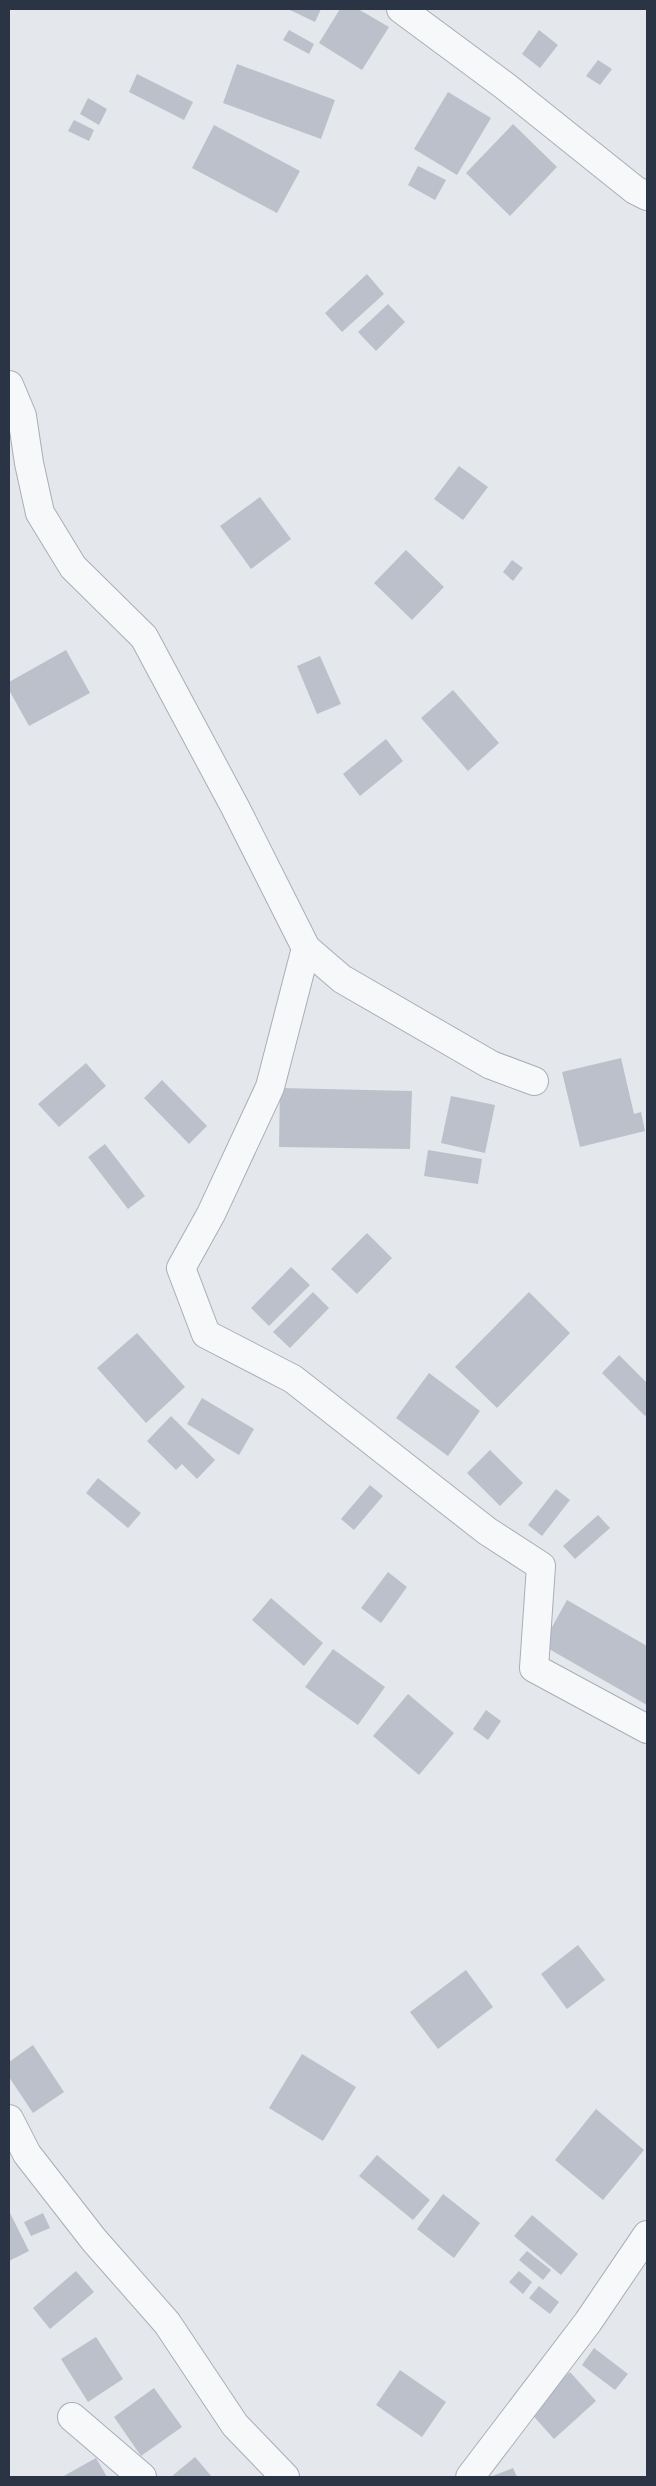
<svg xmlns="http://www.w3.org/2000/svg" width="656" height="2486" font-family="'PT Sans Narrow',sans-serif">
	<rect width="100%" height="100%" fill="#e4e7ec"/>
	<path fill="#bbc0ca" d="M288 9H321L315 22Z
		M340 9H358L389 27 362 70 319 43Z
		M289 30 314 44 309 54 283 40Z
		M539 30 558 45 540 68 522 54Z
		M598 60 612 69 600 85 586 76Z
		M237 64 335 100 321 139 223 103Z
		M137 74 193 102 184 120 129 92Z
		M448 92 491 118 457 175 414 149Z
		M88 98 107 109 99 125 80 114Z
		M74 120 94 130 89 141 68 131Z
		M513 124 557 167 510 216 466 173Z
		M214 125 300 171 277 213 192 168Z
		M418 166 446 180 435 200 408 185Z
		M367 274 384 294 342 332 325 313Z
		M388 304 405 322 376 351 358 332Z
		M459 466 488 487 463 520 434 499Z
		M260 497 291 539 251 569 220 526Z
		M406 550 444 587 412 620 374 583Z
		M512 560 523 568 513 581 503 572Z
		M66 650 90 693 29 726 9 690V682Z
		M320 656 341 704 317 714 297 666Z
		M453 690 499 743 468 771 421 718Z
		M386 739 403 761 360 796 343 774Z
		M621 1058 634 1114 641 1112 645 1131 580 1147 562 1072Z
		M86 1063 106 1086 59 1127 38 1104Z
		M162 1080 207 1126 189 1144 144 1098Z
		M280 1088 412 1091 410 1149 279 1147Z
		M451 1096 495 1105 485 1153 441 1143Z
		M105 1144 145 1196 128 1209 88 1157Z
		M428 1150 482 1159 478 1184 424 1176Z
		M367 1233 392 1258 357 1294 331 1269Z
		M291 1267 310 1285 269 1326 251 1308Z
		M313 1292 329 1308 290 1348 273 1332Z
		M529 1292 570 1333 497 1408 455 1367Z
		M137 1333 185 1387 146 1423 97 1368Z
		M619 1355 647 1383V1414L645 1416 602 1373Z
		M429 1373 480 1411 448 1456 396 1418Z
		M202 1398 254 1429 239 1455 187 1424Z
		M171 1416 215 1460 197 1479 182 1464 176 1470 147 1441Z
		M490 1450 523 1483 500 1506 467 1473Z
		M98 1478 141 1513 128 1528 86 1493Z
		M370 1485 383 1496 354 1530 341 1519Z
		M556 1489 570 1500 542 1536 528 1525Z
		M598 1515 610 1528 575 1559 563 1546Z
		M388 1572 407 1587 381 1623 361 1608Z
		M271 1598 323 1643 304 1666 252 1620Z
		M567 1600 647 1646V1705L542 1645Z
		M333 1649 385 1687 358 1725 305 1687Z
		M408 1694 454 1733 419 1775 373 1736Z
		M486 1710 501 1721 488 1740 473 1729Z
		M578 1945 605 1980 567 2009 541 1974Z
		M466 1970 493 2007 438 2049 410 2012Z
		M33 2045 64 2092 33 2113 9 2077V2062Z
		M302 2054 356 2087 323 2141 269 2108Z
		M596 2109 644 2150 603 2200 555 2160Z
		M377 2155 430 2200 413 2220 359 2176Z
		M443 2194 480 2223 454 2258 417 2229Z
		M9 2211 29 2251 9 2261Z
		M43 2213 50 2228 31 2236 24 2222Z
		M532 2215 578 2254 561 2275 514 2236Z
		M527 2251 551 2270 543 2280 519 2260Z
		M76 2271 94 2292 50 2329 33 2308Z
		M519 2271 532 2282 523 2294 509 2282Z
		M539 2286 559 2302 550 2314 529 2298Z
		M96 2337 123 2379 88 2402 61 2359Z
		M594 2348 628 2374 615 2390 582 2365Z
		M400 2370 446 2402 422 2437 376 2405Z
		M570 2372 596 2401 554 2439 528 2410Z
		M154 2388 182 2427 141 2456 114 2417Z
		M195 2457 212 2477H171Z
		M96 2458 107 2477H62Z
		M513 2468 517 2477H490Z"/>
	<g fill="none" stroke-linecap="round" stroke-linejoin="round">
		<defs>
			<path id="minor" d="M401 9 505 86 635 190 647 196
				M9 385 22 416 29 463 40 513 73 567 144 637 235 807 306 948 270 1087 211 1214 181 1268 206 1334 293 1379 487 1531 541 1566 534 1668 647 1729
				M306 948 342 979 491 1065 534 1081
				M9 2119 27 2154 94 2240 167 2323 235 2425 285 2477
				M72 2417 142 2477
				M470 2477 588 2322 647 2235"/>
		</defs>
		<use href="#minor" stroke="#a9aeb7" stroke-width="30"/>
		<use href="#minor" stroke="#f7f8fa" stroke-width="28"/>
	</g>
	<rect width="656" height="2486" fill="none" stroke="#2b3445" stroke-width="20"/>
</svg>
